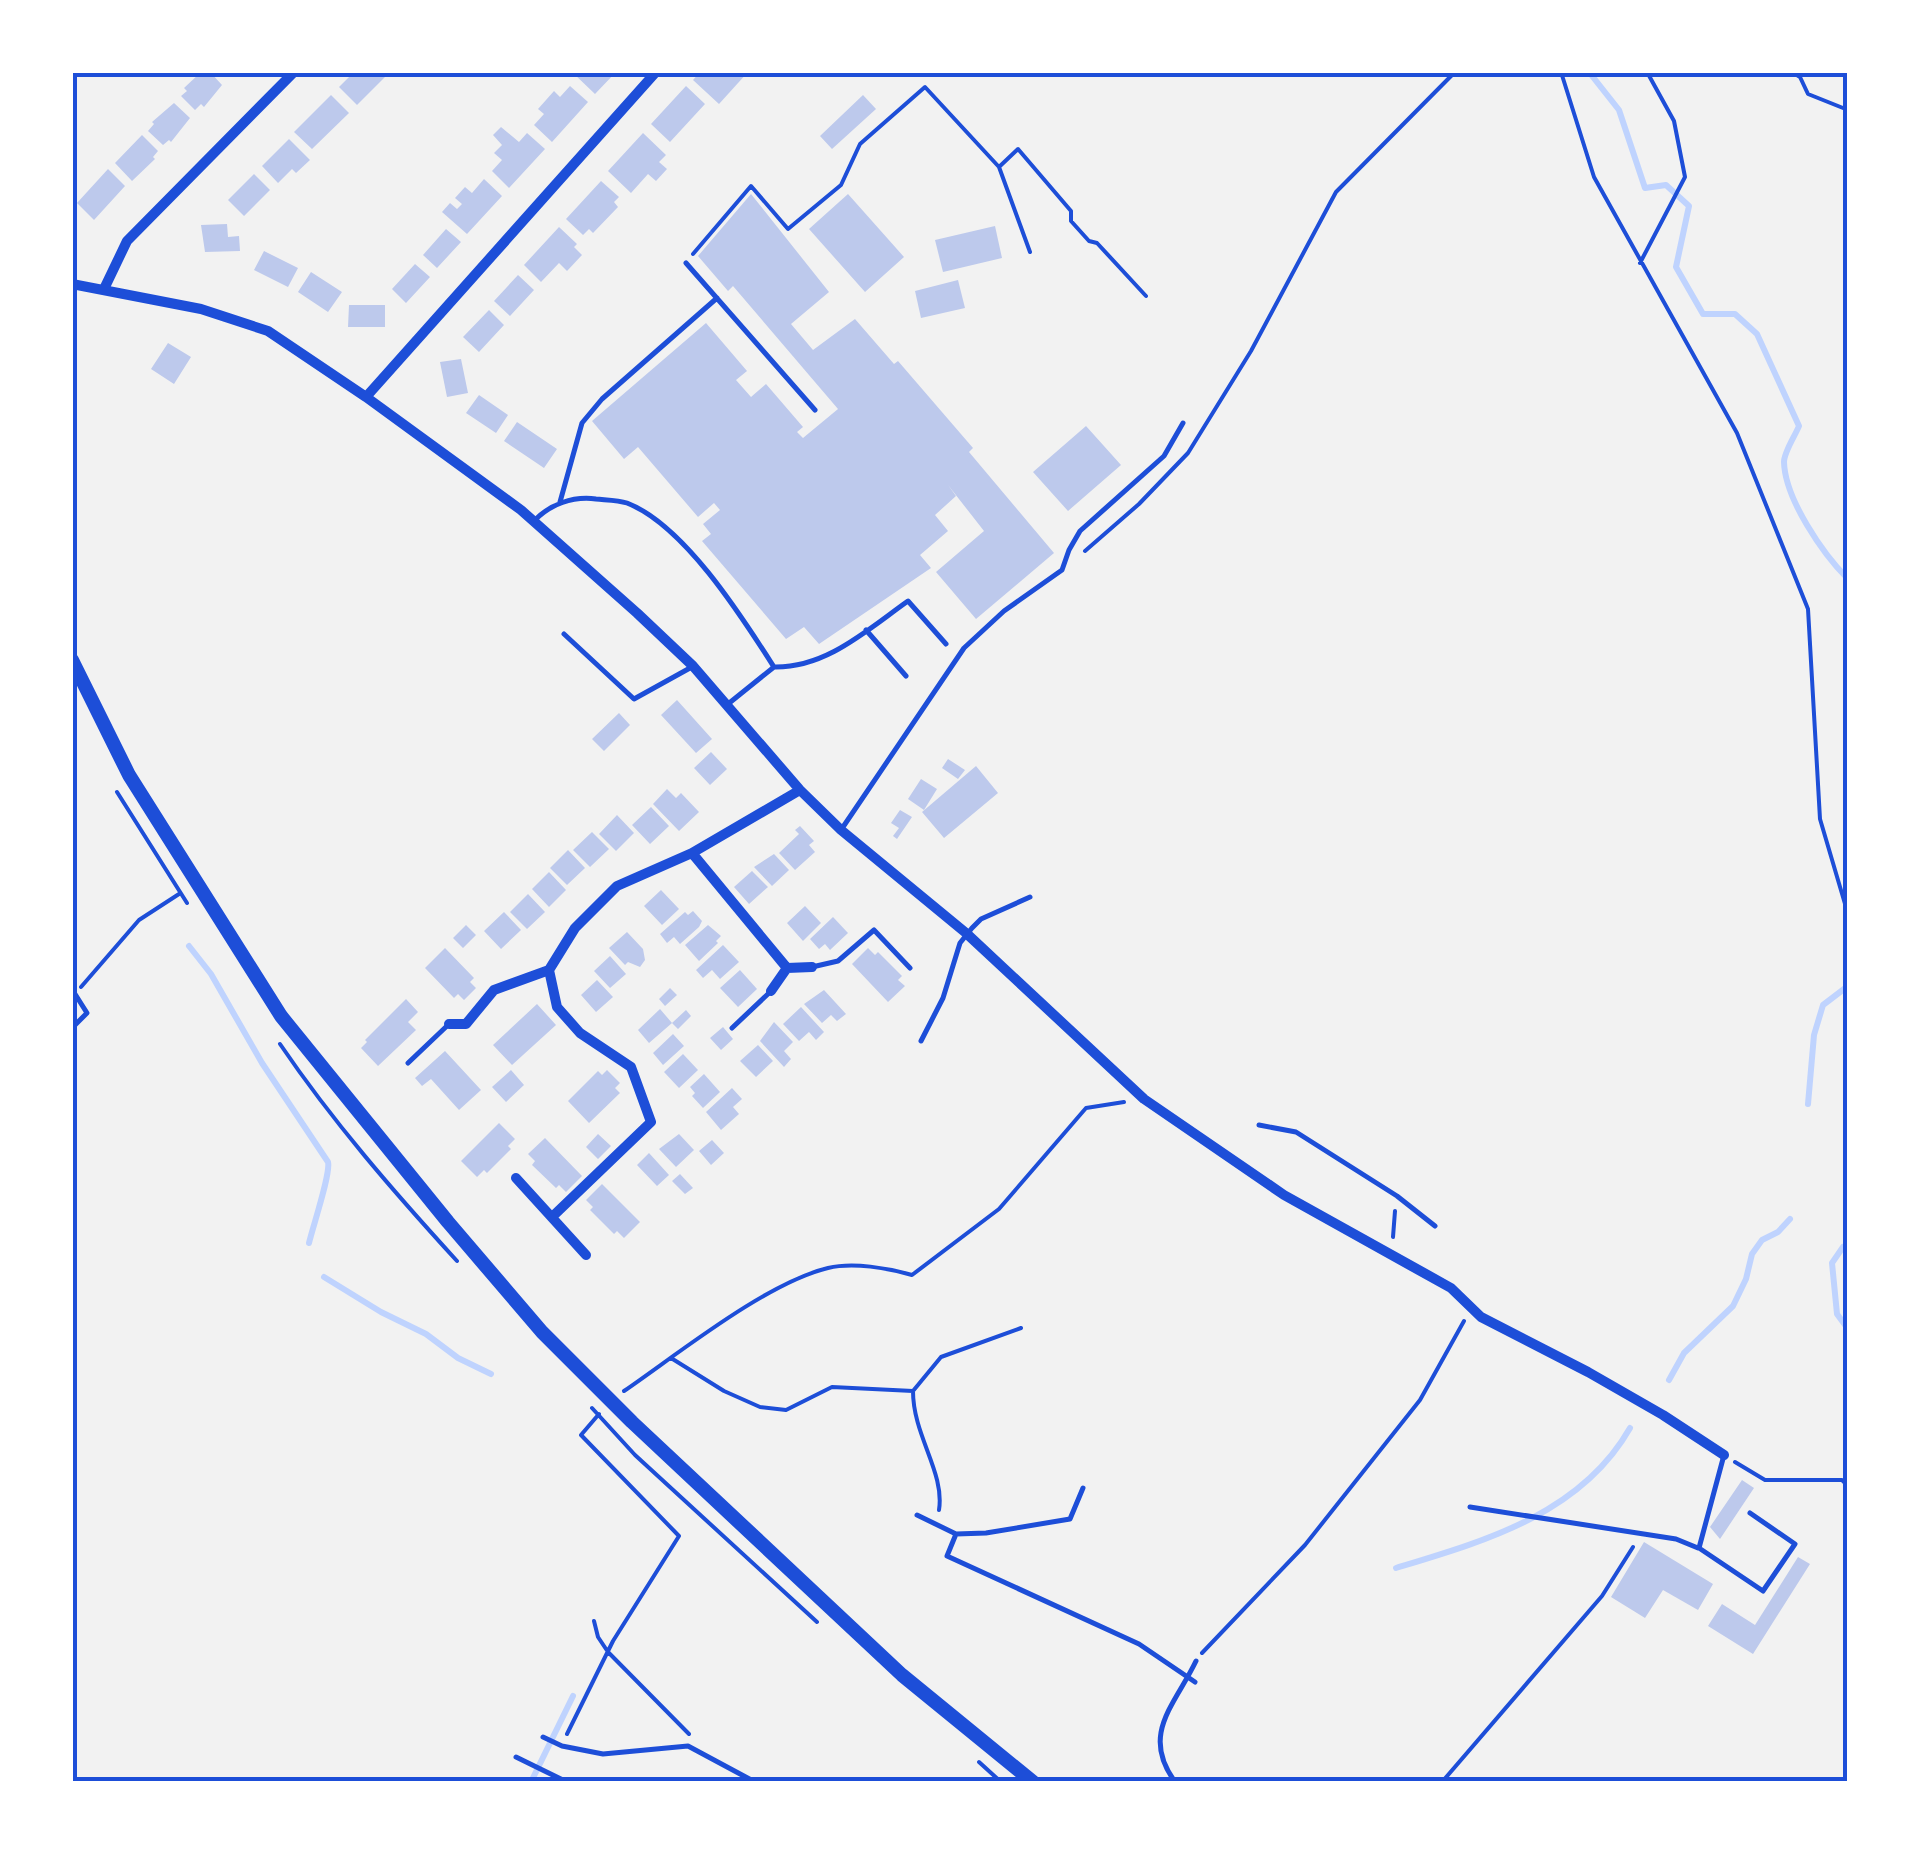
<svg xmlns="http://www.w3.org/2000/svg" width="1920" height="1854" font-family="Manrope,sans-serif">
	<rect width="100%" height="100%" fill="#f2f2f2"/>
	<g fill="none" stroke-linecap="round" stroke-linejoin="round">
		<path stroke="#bfd3fe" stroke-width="6" d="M1589 72 1619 110 1645 188 1666 185 1689 206 1676 267 1703 314H1735L1757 334 1799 426C1795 436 1784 452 1784 462 1785 499 1823 554 1848 579
			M189 946 211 974 262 1063 328 1162C331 1173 313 1226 309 1243
			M1808 1104 1814 1035 1823 1005 1848 986
			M1843 1247 1832 1263 1837 1314 1848 1329
			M324 1277 381 1312 426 1334 458 1358 491 1374
			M1669 1380 1684 1353 1733 1306 1746 1279 1752 1254 1762 1240 1778 1232 1790 1219
			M1396 1568C1485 1541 1581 1514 1630 1428
			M531 1782 573 1696"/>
	</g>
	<path fill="#bdc9ec" d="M205 72H210L222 85 204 107 201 104 195 110 181 96 187 91 184 88 200 73Z
		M354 72H390L357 105 339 87Z
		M572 72H616L595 94Z
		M700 72H748L719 104 693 80Z
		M570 86 588 102 552 142 534 125 544 114 538 109 554 91 560 97Z
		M686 86 705 104 670 142 651 124Z
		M331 95 349 113 312 149 294 132Z
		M863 95 876 109 832 149 820 136Z
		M174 103 190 118 171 142 169 140 163 145 148 131 154 124 152 122Z
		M501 127 519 142 527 133 545 149 509 188 492 171 502 160 494 153 502 145 493 135Z
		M643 133 666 155 659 162 667 169 656 181 648 174 631 193 608 171Z
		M142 135 158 151 153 157 155 159 132 181 115 163Z
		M289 139 310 160 296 173 292 169 278 183 262 166Z
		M108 169 125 186 94 220 77 203Z
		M254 174 270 190 244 216 228 200Z
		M484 179 502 196 467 234 442 212 450 203 457 209 462 204 455 198 465 187 472 193Z
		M601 181 619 197 614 202 618 207 593 233 589 229 583 235 566 219Z
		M751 194 829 292 791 324 813 350 855 319 894 364 898 361 973 448 969 452 1054 553 976 619 936 572 984 531 948 485 956 496 935 515 948 531 920 555 931 568 819 644 804 627 786 639 702 541 711 534 703 524 720 510 714 503 698 517 638 447 624 459 592 421 706 323 747 371 736 380 751 397 766 384 803 427 797 432 803 438 838 409 733 286 728 291 698 256Z
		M848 194 904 257 865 292 809 229Z
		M227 224 228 237 239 236 240 251 205 252 201 225Z
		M995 226 1002 258 943 272 935 240Z
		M559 227 577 244 574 247 582 255 567 271 559 263 541 282 524 265Z
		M446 229 461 242 437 268 423 255Z
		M264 251 298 268 288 287 254 270Z
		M415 264 430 277 406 303 392 289Z
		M311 272 342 292 328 312 298 292Z
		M518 275 534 290 510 316 494 301Z
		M958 280 965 308 921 318 915 291Z
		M349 305H385V327H348Z
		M489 310 504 325 479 352 463 337Z
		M168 343 191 357 174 384 151 369Z
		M461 359 468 393 447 397 440 362Z
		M479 395 508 415 496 433 466 413Z
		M517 422 557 449 544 468 504 441Z
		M1086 426 1121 465 1068 511 1033 472Z
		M677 700 712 739 696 753 661 715Z
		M619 713 630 725 604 751 592 739Z
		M711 752 727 769 710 785 694 768Z
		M948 759 965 770 958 779 942 768Z
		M976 766 998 793 944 838 922 812Z
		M921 779 937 789 924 810 908 799Z
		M667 789 676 798 681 793 699 812 679 831 653 804Z
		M651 807 669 826 650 844 632 825Z
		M900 810 912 817 897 839 893 836 899 828 891 823Z
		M617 815 634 833 616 851 599 834Z
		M800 826 814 841 809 845 815 852 795 870 779 853 799 834 795 830Z
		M592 832 609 849 590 867 573 850Z
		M568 850 585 868 567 885 550 868Z
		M774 854 789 870 772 886 754 867Z
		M752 871 768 887 749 904 734 887Z
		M549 872 566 890 549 907 532 889Z
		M661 890 679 909 662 925 644 906Z
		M528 894 545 912 527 929 510 912Z
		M805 906 821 923 803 941 787 923Z
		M693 911 702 921 699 927 680 944 674 937 667 943 660 934 685 912 688 915Z
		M504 912 521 930 501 949 484 931Z
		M833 917 848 933 830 950 825 944 819 949 810 939Z
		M466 925 476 935 463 948 453 938Z
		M708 925 721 936 716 941 718 943 699 961 685 945Z
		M627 932 643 949 645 960 640 967 628 962 625 965 609 948Z
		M723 945 739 962 720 979 712 970 703 978 696 970Z
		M445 948 474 978 470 982 476 988 464 1000 458 994 454 998 425 968Z
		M868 948 875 955 878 952 902 976 898 980 905 986 888 1002 852 964Z
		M610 956 626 974 610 988 594 971Z
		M740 970 757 989 738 1007 720 988Z
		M597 980 613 997 596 1012 581 995Z
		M670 988 677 995 665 1006 659 999Z
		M824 990 846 1014 837 1021 831 1015 822 1023 804 1004Z
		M406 999 418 1012 408 1022 416 1030 378 1066 361 1048 367 1042 365 1040Z
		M537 1004 556 1025 512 1065 493 1045Z
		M801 1007 824 1032 816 1040 809 1032 799 1041 783 1024Z
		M660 1009 672 1023 649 1043 638 1030Z
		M686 1010 691 1016 678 1029 672 1023Z
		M774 1022 793 1042 784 1051 791 1059 784 1067 760 1041Z
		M723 1027 733 1039 721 1050 710 1038Z
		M673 1034 684 1046 663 1065 653 1053Z
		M758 1045 773 1061 756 1077 740 1061Z
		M445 1051 481 1090 459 1110 431 1079 422 1086 415 1078Z
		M683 1054 698 1070 679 1088 664 1072Z
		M511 1070 524 1085 506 1102 492 1087Z
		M607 1070 620 1083 615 1088 620 1093 589 1123 568 1101 598 1071 602 1075Z
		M704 1074 720 1092 703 1108 692 1096 695 1093 690 1087Z
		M732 1088 742 1099 733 1107 739 1114 721 1130 706 1112Z
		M499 1123 515 1139 508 1146 511 1149 487 1173 484 1170 477 1177 461 1161Z
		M598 1134 611 1146 598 1159 586 1147Z
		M679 1134 694 1150 676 1167 659 1149Z
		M545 1138 582 1176 566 1192 559 1185 556 1188 532 1165 535 1161 528 1154Z
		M712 1140 724 1153 711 1165 699 1151Z
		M649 1153 669 1175 657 1186 637 1165Z
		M680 1174 693 1188 685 1194 672 1181Z
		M602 1184 640 1222 624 1238 617 1231 614 1234 590 1210 593 1207 586 1200Z
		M1742 1480 1754 1488 1720 1539 1710 1527Z
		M1644 1542 1713 1584 1698 1610 1663 1590 1645 1618 1611 1597Z
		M1798 1557 1810 1564 1753 1654 1708 1626 1722 1604 1755 1625Z"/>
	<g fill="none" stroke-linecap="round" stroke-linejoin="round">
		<path stroke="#1d4ed8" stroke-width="4" d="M1561 72 1594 177 1737 433 1808 609 1820 819 1848 914
			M1792 72 1800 77 1808 94 1848 110
			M999 167 1030 252
			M693 254 751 186 788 229 841 185 860 144 925 87 999 167 1018 149 1071 211V221L1089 241 1097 243 1146 296
			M1640 263 1685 177 1674 121 1647 72
			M1085 551 1139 504 1188 453 1251 351 1336 192 1455 72
			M117 792 187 903
			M81 987 139 920 179 894
			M280 1044C333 1122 394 1192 457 1261
			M1393 1237 1395 1211
			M671 1358 724 1391 760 1407 786 1410 832 1387 913 1391 941 1357 1021 1328
			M624 1391C678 1354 766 1283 828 1268 853 1262 888 1268 912 1275L999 1209 1086 1108 1124 1102
			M913 1391C913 1436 945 1472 939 1510
			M592 1408 635 1455 817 1622
			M1735 1462 1765 1480H1842L1848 1486
			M594 1621 598 1637 608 1652 689 1734
			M1202 1653 1305 1545 1420 1400 1464 1321
			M567 1734 613 1641 679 1536 581 1435 599 1414
			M979 1762 1001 1782
			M1442 1782 1602 1596 1633 1547"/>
		<path stroke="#1d4ed8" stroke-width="5" d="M686 263 815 410
			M560 502 582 423 602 399 717 298
			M534 521C550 504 573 496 596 499 606 500 618 500 627 503 684 525 742 617 774 667L728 704
			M866 630 906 676
			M564 634 634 699 690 668
			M774 667C826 668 867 630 908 601L946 644
			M843 827 964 648 1004 611 1062 570 1069 550 1080 531 1164 456 1183 423
			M812 967 838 961 874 930 910 968
			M72 997 75 994 87 1013 72 1028
			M732 1028 769 993
			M921 1041 943 998 960 943 972 928 981 919 1030 897
			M408 1063 449 1024
			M1259 1125 1296 1132 1397 1196 1435 1226
			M1724 1455 1699 1548 1763 1591 1795 1544 1750 1513
			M1470 1507 1676 1539 1698 1548
			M917 1515 956 1534 947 1556 1139 1644 1195 1682
			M956 1534 986 1533 1070 1519 1083 1488
			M543 1737 562 1746 603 1754 688 1746 755 1782
			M516 1757 567 1782
			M1175 1782C1140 1734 1175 1705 1196 1661"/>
		<path stroke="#1d4ed8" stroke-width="10" d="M72 284 201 309 268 331 366 397 521 510 637 613 693 666 800 790 841 830 966 933 1144 1099 1284 1195 1451 1288 1481 1317 1588 1372 1663 1415 1724 1455
			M104 289 127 241 294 72
			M366 397 656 72
			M692 853 787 968 812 967
			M771 991 787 968
			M449 1024H466L494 990 549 970
			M516 1178 586 1255
			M552 1217 651 1122 631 1067 580 1033 557 1007 549 970 575 928 617 886 692 853 800 790"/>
		<path stroke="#1d4ed8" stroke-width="14" d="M72 660 129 775 281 1016 448 1222 542 1332 632 1422 902 1675 1033 1782"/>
	</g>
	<rect width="1920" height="1854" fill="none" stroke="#ffffff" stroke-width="150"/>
	<rect x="75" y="75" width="1770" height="1704" fill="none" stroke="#1d4ed8" stroke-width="4"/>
</svg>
